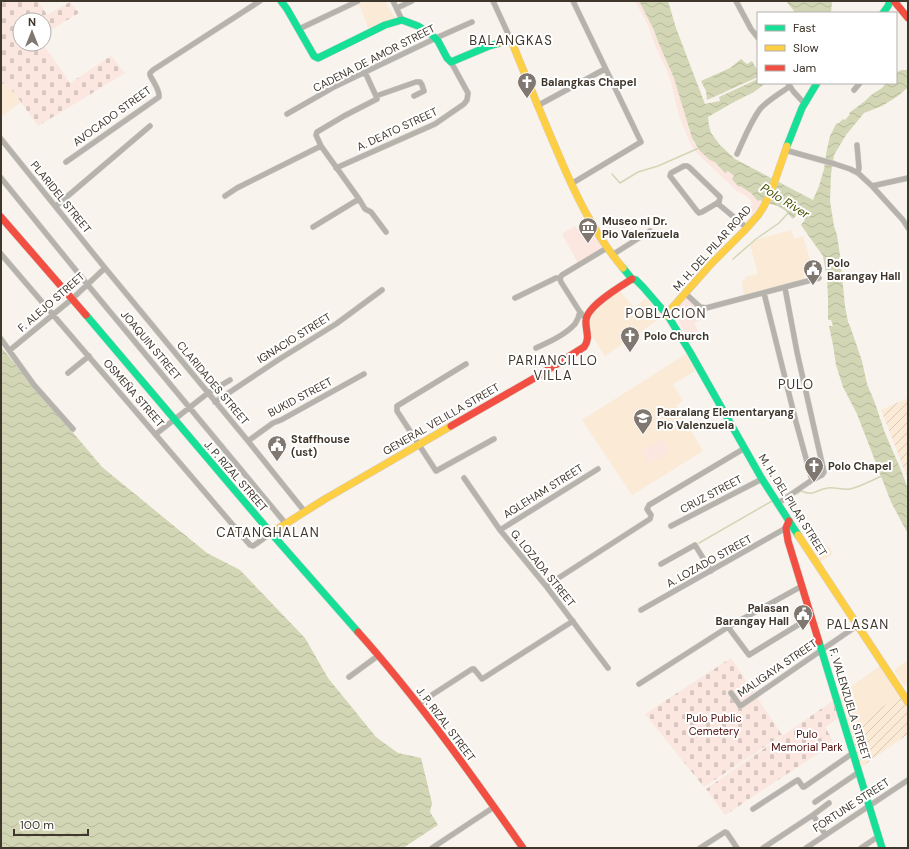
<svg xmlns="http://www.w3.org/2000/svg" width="909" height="849" font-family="'DM Sans',sans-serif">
	<defs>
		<pattern id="industrial-furrows" width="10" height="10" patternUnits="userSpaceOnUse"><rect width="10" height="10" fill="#fbead5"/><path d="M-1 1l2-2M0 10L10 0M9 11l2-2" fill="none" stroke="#d8c9b7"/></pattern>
		<pattern id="cemetery-stones" width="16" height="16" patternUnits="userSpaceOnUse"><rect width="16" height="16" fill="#fbe6e0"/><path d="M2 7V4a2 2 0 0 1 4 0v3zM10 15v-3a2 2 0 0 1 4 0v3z" fill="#d8c6c0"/></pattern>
		<pattern id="water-waves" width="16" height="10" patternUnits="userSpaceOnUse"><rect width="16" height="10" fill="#d2d6b4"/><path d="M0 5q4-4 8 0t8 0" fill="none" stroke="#b5b89b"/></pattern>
	</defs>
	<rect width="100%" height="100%" fill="#f8f3ed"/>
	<path fill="#fbead5" d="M365 1H385L395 18 369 30 359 4Z
		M5 82 21 102 1 117V85Z
		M791 230 794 239 803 236 813 270 804 273 805 281 744 296 742 281 745 280V277L758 274 750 245 755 240Z
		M620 291 634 308 646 298 662 317 605 356 590 333 589 318 593 310Z
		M686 354 695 371 673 384 683 401 676 405 703 451 632 495 582 420Z
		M828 545 833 554 820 562 815 552Z
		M908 660V683L904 686 894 670Z
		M880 666 899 695 849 731 839 695Z"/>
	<path fill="url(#industrial-furrows)" d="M908 398V479L881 410Z
		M899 695 908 708V734L860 768 849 731Z"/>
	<path fill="#fbe6e0" d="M635 1H639L653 28 659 44 676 80 689 131 694 143 705 155 715 162 725 172 728 170 751 193 763 202 752 214 748 209 753 204 748 197 737 191 694 150 688 138 679 115 671 82 666 68 656 48 648 25Z
		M575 226 580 233 591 227 604 247 578 263 562 234Z
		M687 297 700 309 705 318 694 323 699 334 689 339C684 331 674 317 678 307 680 303 684 300 687 297Z
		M662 439 670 452 649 464 641 451Z"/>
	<path fill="url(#cemetery-stones)" d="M1 1H38L47 15 70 2 79 13 44 34V20H20V44H43L70 83 111 56 125 73 38 126 21 102 5 82 1 85Z
		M731 658 782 735 704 787 645 714Z
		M834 700 840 717 825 727 834 743 725 815 706 789Z"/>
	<path fill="url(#water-waves)" d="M639 1H668L676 28 705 104 720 101 719 97 758 79V83H766L754 92 734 102 708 117 709 126 711 133 720 145 735 159 813 200 819 186 824 169 827 149 830 136 836 124 839 123 843 119 845 120 850 114 849 113 865 101 871 95 882 88 886 83H896V73L901 70H908V88L906 89 898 96 882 106 864 113 846 135 834 155 831 174 830 201 834 226 837 235 840 255 845 306 848 322 850 326 862 361 867 384 875 403 885 433 901 470 908 489V534L891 502 857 414 843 387 836 365 833 345 829 326H833L831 320H828V298L827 278 823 256 808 235 801 225 805 220 798 213 793 219 787 213V212L778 206 763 202 760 200 758 201 751 193 740 186 739 187 732 179 734 176 728 171 725 173 715 162 710 160 700 151 692 138 674 78 659 44 653 28Z
		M786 1H832L831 13H794V11Z
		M741 59 747 64 752 61 758 71V77L707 100 706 91 701 81 730 68Z
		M1 347 102 467 207 553 240 570 305 638 328 678 376 737 398 753 421 758 432 803 430 812 438 825 403 848H1Z"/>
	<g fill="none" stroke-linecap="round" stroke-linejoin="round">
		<path stroke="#d2d6b4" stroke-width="1.5" d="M612 174 620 183 638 172 658 166 699 148
			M733 259 756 239 779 223 788 213
			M797 494 801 491C815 497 816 489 828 488 835 487 842 490 850 489 860 487 872 480 882 476
			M699 543 772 501"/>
		<defs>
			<path id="street" d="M393 1 402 20
				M493 1 511 40
				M736 1 751 29 758 38
				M397 8 412 1
				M299 29 358 1
				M365 72 376 96 377 99 344 116 317 132 316 135 321 146 359 199 365 209 371 212 386 232
				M788 83 793 91 804 103
				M854 90 860 83
				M376 96 416 82H420L422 85 424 91 414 96
				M537 106 605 69
				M287 114 334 87 436 38 472 22
				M1 139 105 268 248 441 305 512
				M857 145 859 168 858 173
				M785 150 835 164 850 169 858 173 872 186 903 220 908 228
				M737 154C744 139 750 123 760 109 768 100 781 93 790 86
				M66 162 159 97C160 90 153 82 150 75V73L153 70 260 1
				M684 166H687L689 167 720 197 719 202 702 212 699 213 697 211 670 176 671 173Z
				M336 168 435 124 464 104 467 100 468 93 451 62
				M1 178 87 284 286 524
				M571 184 641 142 573 1
				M872 186 908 178
				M225 196 237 188 321 146
				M717 203 747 228
				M56 206 150 126
				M313 227 359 199
				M1 254 250 545 253 546 256 544 271 533
				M612 255 650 231
				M560 278 562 275 607 248
				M560 278 561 282 580 312 585 318
				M685 293 700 307 706 308 819 278
				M764 293 796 422 812 480
				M515 298 556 278H560
				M1 339 34 385 73 429
				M536 348C549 342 565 335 575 324 577 321 579 316 580 312
				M10 350 72 299 105 268
				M466 364 397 406V411L436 471 494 439
				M68 373 89 356
				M215 402 278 360 336 324 382 290
				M156 434 208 393 230 380
				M248 441 273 423 281 420 364 374
				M464 478 500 530 546 586 608 668
				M777 504 812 480 822 475 824 472 797 352 785 288
				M671 526 762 479
				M500 530 598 469
				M661 564 695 545 711 571
				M546 586 650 519 651 515 647 509 649 505 745 448
				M641 610 786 528
				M728 627 749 655 811 617
				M349 677 379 655
				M639 684 728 627 802 586
				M731 693 739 704 740 706 742 705 858 625
				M418 704 472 669H474L482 679 573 621
				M815 802 859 772
				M753 809 796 781 798 780 803 787H804L853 753
				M813 815 825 834
				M432 848 494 807
				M700 848 725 832 727 833 737 848
				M763 848 813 815 829 803
				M806 848 908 780
				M861 848 879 836"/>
			<path id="fast" d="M281 1 287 9 314 56 318 58 385 25 402 20 418 26 432 35 438 41 447 58 451 62 489 46 500 43
				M883 13 888 6 890 1
				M787 146 802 108 817 83
				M623 268 632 279 636 280 643 287 668 316 690 352 762 479 798 535
				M86 315 271 533 358 632
				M819 642 882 848"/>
			<path id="slow" d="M500 43 511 40C526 77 541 114 557 151 574 192 594 234 623 268
				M668 316V313L672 308 711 264 745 230 759 214 764 206 771 192 787 146
				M271 533 325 499 451 426
				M798 535 908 702"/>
			<path id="jam" d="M894 1 908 18
				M1 217 86 315
				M451 426 538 376 584 347C591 338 585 330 586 320 587 306 621 286 632 279
				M789 521 786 528 788 541 819 642
				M358 632C418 699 471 774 523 848"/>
		</defs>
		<use href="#street" stroke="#d2cdc7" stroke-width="6"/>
		<use href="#fast" stroke="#d2cdc7" stroke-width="8"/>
		<use href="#slow" stroke="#d2cdc7" stroke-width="8"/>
		<use href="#jam" stroke="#d2cdc7" stroke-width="8"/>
		<use href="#street" stroke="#b6b2ac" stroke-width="5"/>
		<use href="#fast" stroke="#16e098" stroke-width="7"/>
		<use href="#slow" stroke="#ffcf43" stroke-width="7"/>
		<use href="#jam" stroke="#f24e42" stroke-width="7"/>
	</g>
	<defs>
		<symbol id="church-pin" viewBox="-11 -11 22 30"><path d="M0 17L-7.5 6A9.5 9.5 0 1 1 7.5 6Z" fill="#807870" stroke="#fff"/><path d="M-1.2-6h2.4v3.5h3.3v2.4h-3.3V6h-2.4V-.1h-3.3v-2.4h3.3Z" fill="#fff"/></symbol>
		<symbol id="museum-pin" viewBox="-11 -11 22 30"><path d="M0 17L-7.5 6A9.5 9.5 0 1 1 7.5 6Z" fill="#807870" stroke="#fff"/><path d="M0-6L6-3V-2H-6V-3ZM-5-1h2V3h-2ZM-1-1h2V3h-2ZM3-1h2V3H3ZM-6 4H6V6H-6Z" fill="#fff"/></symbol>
		<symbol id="civic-pin" viewBox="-11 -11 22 30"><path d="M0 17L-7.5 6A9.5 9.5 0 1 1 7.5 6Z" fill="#807870" stroke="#fff"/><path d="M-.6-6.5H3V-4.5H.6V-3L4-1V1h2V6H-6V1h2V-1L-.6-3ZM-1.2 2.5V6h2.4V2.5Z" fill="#fff"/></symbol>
		<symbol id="school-pin" viewBox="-11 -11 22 30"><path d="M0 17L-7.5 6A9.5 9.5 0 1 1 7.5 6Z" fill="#807870" stroke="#fff"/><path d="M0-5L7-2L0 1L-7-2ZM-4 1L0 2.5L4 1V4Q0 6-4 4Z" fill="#fff"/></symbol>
	</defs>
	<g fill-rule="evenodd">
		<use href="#church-pin" x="516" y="71" width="22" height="30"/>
		<use href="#museum-pin" x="577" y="216" width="22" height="30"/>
		<use href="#civic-pin" x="802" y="258" width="22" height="30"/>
		<use href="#church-pin" x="619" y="325" width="22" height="30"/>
		<use href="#school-pin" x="632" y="407" width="22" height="30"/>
		<use href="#civic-pin" x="266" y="434" width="22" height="30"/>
		<use href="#church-pin" x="803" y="455" width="22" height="30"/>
		<use href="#civic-pin" x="792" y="603" width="22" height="30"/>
	</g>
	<g text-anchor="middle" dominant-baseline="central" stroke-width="4" stroke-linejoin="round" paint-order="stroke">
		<g font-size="11" fill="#3f362c" stroke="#fff">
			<text transform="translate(374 58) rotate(-27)">CADENA DE AMOR STREET</text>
			<text transform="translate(112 116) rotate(-36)">AVOCADO STREET</text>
			<text transform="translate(397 129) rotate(-25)">A. DEATO STREET</text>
			<text transform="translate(61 197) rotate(51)">PLARIDEL STREET</text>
			<text transform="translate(712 248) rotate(-48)">M. H. DEL PILAR ROAD</text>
			<text transform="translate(51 302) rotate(-41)">F. ALEJO STREET</text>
			<text transform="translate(294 338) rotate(-32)">IGNACIO STREET</text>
			<text transform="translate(151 345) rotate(50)">JOAQUIN STREET</text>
			<text transform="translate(213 383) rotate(50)">CLARIDADES STREET</text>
			<text transform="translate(134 393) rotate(49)">OSMEÑA STREET</text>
			<text transform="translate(300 397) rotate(-28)">BUKID STREET</text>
			<text transform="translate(441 419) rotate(-30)">GENERAL VELILLA STREET</text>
			<text transform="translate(236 476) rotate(49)">J. P. RIZAL STREET</text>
			<text transform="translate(543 491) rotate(-32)">AGLEHAM STREET</text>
			<text transform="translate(711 494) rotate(-28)">CRUZ STREET</text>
			<text transform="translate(793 505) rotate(58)">M. H. DEL PILAR STREET</text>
			<text transform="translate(709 561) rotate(-29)">A. LOZADO STREET</text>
			<text transform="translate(543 568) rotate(51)">G. LOZADA STREET</text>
			<text transform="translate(777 668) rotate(-34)">MALIGAYA STREET</text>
			<text transform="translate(850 704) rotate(73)">F. VALENZUELA STREET</text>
			<text transform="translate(446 724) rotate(53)">J. P. RIZAL STREET</text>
			<text transform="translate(851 805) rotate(-33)">FORTUNE STREET</text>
		</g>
		<g font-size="11" font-weight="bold" fill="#3f362c" stroke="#fff" text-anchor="start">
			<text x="541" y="82">Balangkas Chapel</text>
			<text x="602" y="221">Museo ni Dr.<tspan x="602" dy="13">Pio Valenzuela</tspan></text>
			<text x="827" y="263">Polo<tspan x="827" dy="13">Barangay Hall</tspan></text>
			<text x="644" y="336">Polo Church</text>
			<text x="657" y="412">Paaralang Elementaryang<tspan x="657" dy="13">Pio Valenzuela</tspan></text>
			<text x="291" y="439">Staffhouse<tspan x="291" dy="13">(ust)</tspan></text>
			<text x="828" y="466">Polo Chapel</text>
			<text x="789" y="608" text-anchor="end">Palasan<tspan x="789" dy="13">Barangay Hall</tspan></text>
		</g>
		<g font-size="11" fill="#4e100e" stroke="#fff">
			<text x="714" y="718">Pulo Public<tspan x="714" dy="13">Cemetery</tspan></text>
			<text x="807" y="734">Pulo<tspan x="807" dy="13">Memorial Park</tspan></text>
		</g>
		<g font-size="12" font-style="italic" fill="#485003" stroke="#fff">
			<text transform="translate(785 201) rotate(32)">Polo River</text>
		</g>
		<g font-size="13" letter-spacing="1" fill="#3f362c" stroke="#fff">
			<text x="511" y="40">BALANGKAS</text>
			<text x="666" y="313">POBLACION</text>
			<text x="553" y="360">PARIANCILLO<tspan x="553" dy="15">VILLA</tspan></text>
			<text x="796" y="384">PULO</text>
			<text x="268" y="532">CATANGHALAN</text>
			<text x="858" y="624">PALASAN</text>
		</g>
	</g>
	<rect width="909" height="849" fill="none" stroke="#3f362c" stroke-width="4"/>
	<rect x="757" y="12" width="140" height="72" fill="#ffffff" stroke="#b2afab"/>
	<rect x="765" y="25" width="20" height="6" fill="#16e098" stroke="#b2afab"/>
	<text x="793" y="32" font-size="12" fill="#3f362c">Fast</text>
	<rect x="765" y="45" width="20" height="6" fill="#ffcf43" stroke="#b2afab"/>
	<text x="793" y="52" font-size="12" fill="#3f362c">Slow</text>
	<rect x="765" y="65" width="20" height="6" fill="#f24e42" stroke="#b2afab"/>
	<text x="793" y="72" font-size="12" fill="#3f362c">Jam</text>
	<g transform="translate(32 32)"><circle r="19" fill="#ffffff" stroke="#b2afab"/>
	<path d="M0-3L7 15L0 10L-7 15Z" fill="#807870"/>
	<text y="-6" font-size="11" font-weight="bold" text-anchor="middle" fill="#3f362c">N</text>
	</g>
	<path d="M14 829v6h74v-6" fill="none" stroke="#3f362c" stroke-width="2"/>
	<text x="20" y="829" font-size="12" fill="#3f362c" stroke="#ffffff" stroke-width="3" paint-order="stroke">100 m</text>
</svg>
